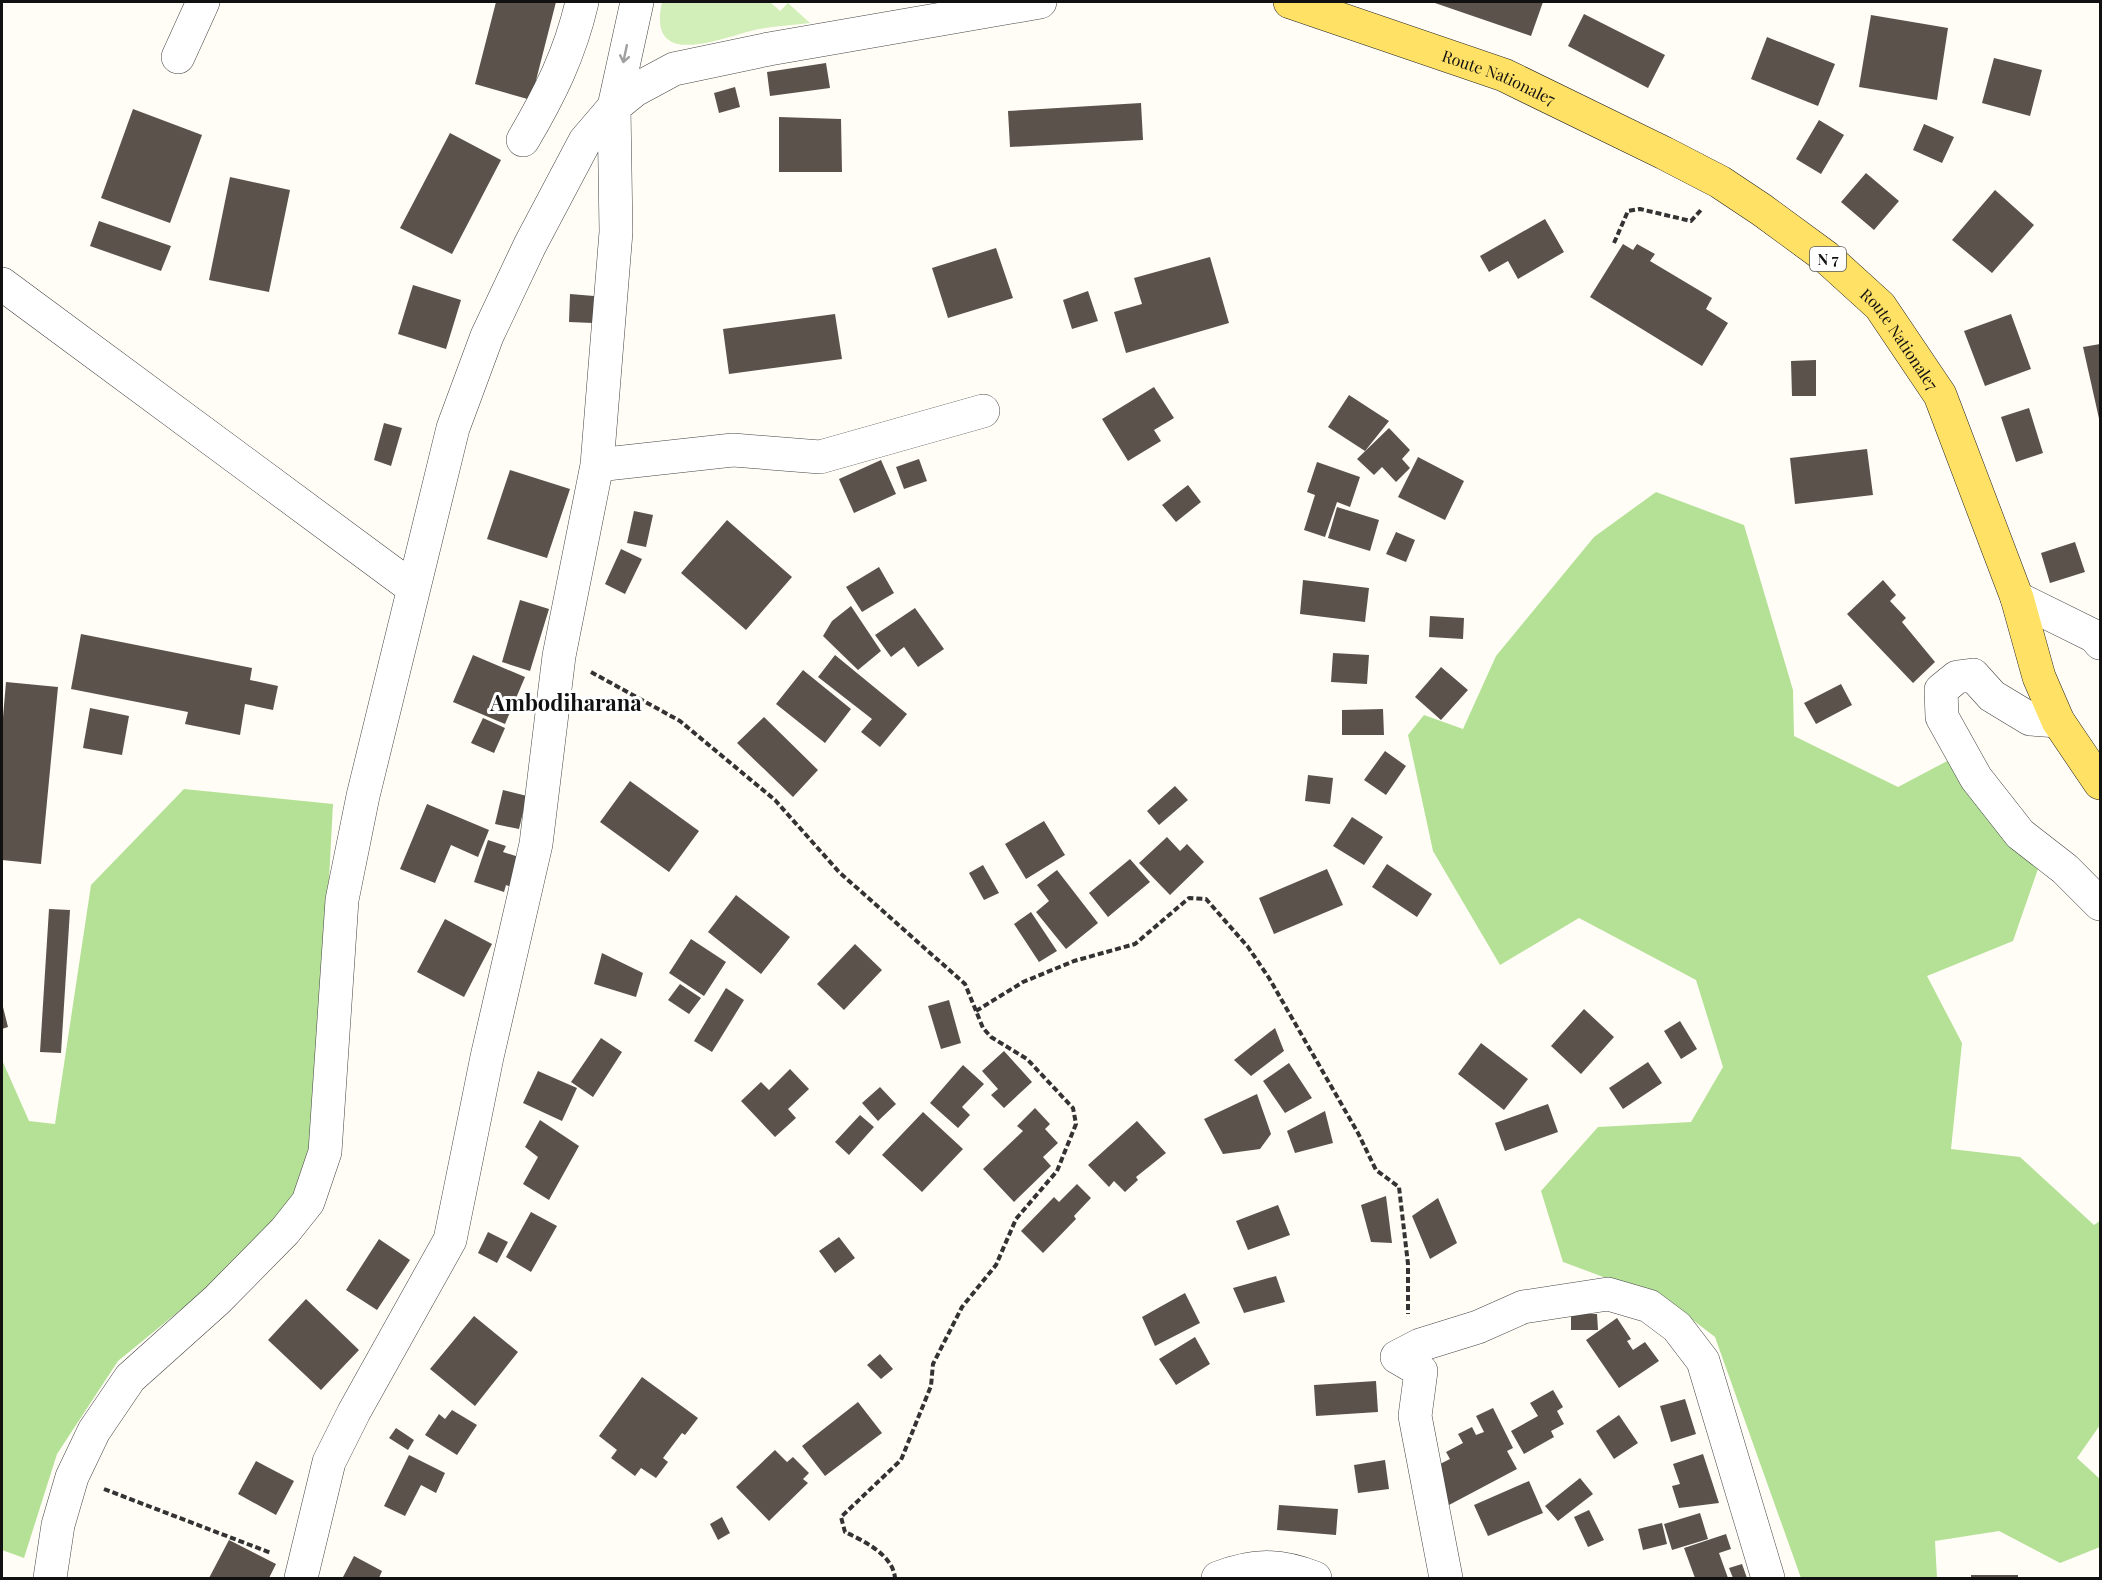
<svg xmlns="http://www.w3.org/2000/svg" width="2102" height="1580" font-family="'Playfair Display',serif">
	<rect width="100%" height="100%" fill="#fffdf5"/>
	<path fill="#d2eeb9" d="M662 2H770L780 11 788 3 810 23C794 25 776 26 759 29 725 36 646 73 662 2Z"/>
	<path fill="#b5e197" d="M1656 492 1744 525 1793 690 1794 736 1898 787 1949 760 2039 866 2013 941 1927 976 1962 1043 1951 1149 2020 1157 2094 1225 2100 1221V1425L2077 1458 2100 1479V1547L2060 1563 1999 1531 1935 1541 1937 1578H1801L1715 1337 1668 1301 1563 1262 1541 1191 1598 1127 1691 1122 1723 1067 1696 980 1579 918 1500 965 1433 851 1408 735 1424 715 1463 729 1496 656 1594 537Z
		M184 789 333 804 314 1163 267 1232 206 1289 118 1361 57 1454 24 1558 2 1550V1060L29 1121 55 1124 91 885Z"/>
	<path fill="#5b524c" d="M496 2H556L531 100 475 84Z
		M1432 2H1543L1531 36Z
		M1584 14 1665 55 1648 88 1568 46Z
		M1871 15 1948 28 1937 100 1859 87Z
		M1767 37 1835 64 1818 106 1751 79Z
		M1994 58 2042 70 2030 116 1982 103Z
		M826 63 830 88 770 96 767 72Z
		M735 87 740 107 719 113 714 93Z
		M1141 103 1143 140 1010 147 1008 111Z
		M133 109 202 135 170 223 101 198Z
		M779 117 841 119 842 172H779Z
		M1819 120 1844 135 1821 174 1796 159Z
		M1924 124 1954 137 1942 163 1913 150Z
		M450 133 501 160 452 254 400 228Z
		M1866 173 1899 201 1874 230 1841 202Z
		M230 177 290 190 269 292 209 280Z
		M1995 190 2034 225 1992 273 1952 240Z
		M1545 219 1564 252 1518 279 1508 261 1489 272 1480 256Z
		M99 221 171 246 161 271 90 246Z
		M1623 244 1633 250 1637 244 1655 254 1650 261 1712 298 1706 309 1728 323 1702 366 1590 297Z
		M996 248 1013 298 948 318 932 268Z
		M1210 257 1229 323 1126 353 1114 312 1142 304 1134 278Z
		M413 285 461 300 446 349 398 334Z
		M1088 291 1098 321 1072 329 1063 300Z
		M570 294 594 296 593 323 569 322Z
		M835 314 842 359 729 374 723 329Z
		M2011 314 2031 369 1985 386 1964 331Z
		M2100 344V423L2083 347Z
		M1816 360V396H1792L1791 361Z
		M1154 387 1174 418 1154 430 1161 441 1128 461 1102 419Z
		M1349 395 1389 421 1365 451 1328 427Z
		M2029 408 2043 453 2016 462 2001 417Z
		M384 423 402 428 391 466 374 460Z
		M1389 428 1410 450 1402 459 1410 468 1396 482 1382 467 1374 475 1357 459Z
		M1867 449 1873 495 1795 504 1790 458Z
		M1418 457 1464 481 1445 520 1398 497Z
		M919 459 927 481 904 489 896 467Z
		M881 460 896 494 854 513 839 479Z
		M1317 462 1360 477 1350 507 1337 502 1325 537 1304 530 1315 495 1307 492Z
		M510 470 570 489 547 558 487 539Z
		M1188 485 1201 502 1176 522 1162 505Z
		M1337 507 1379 520 1370 551 1328 538Z
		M634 511 653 515 646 547 627 543Z
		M727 520 792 577 746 630 681 573Z
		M1396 532 1415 540 1406 562 1386 554Z
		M2075 542 2085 572 2050 583 2041 553Z
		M621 549 642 559 625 594 605 584Z
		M879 567 894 593 862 612 846 587Z
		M1303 580 1369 588 1365 622 1300 614Z
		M1883 580 1896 595 1890 601 1906 618 1902 622 1935 662 1913 683 1847 614Z
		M520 600 549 609 530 671 502 662Z
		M851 606 881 651 858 670 823 636 832 621Z
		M915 608 944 649 918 667 904 647 891 657 875 635Z
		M1430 616 1464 618 1463 639 1429 637Z
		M81 634 252 668 250 680 278 686 273 710 245 704 240 735 185 724 188 712 71 689Z
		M1333 653 1369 655 1367 684 1331 682Z
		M473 655 525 677 505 724 453 702Z
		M835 655 907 714 880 747 861 732 872 719 818 677Z
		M1441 667 1468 690 1441 720 1415 697Z
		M803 670 851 709 825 743 776 704Z
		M6 682 58 687 41 864 2 860V729Z
		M1841 684 1852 705 1816 724 1804 703Z
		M90 708 129 716 122 755 83 748Z
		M1383 709 1384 735H1342V710Z
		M764 717 818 770 793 797 737 743Z
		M483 718 505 728 494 753 471 743Z
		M1385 751 1406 766 1386 795 1364 780Z
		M1308 775 1333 778 1330 804 1305 801Z
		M630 781 699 831 669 872 600 822Z
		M1175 786 1188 800 1159 825 1147 811Z
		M503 790 527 796 519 829 495 824Z
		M427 804 489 830 478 857 451 845 435 883 400 869Z
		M1352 817 1383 837 1364 865 1333 846Z
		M1044 821 1065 855 1026 879 1005 844Z
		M1167 837 1180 851 1187 844 1204 862 1170 895 1139 863Z
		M488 840 506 846 503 852 522 858 511 887 506 885 504 892 474 882Z
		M1130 859 1150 882 1108 917 1089 893Z
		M1387 864 1432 894 1417 917 1372 887Z
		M983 865 999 893 984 900 969 873Z
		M1327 869 1343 905 1274 934 1259 898Z
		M1057 870 1098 923 1066 949 1036 912 1049 901 1037 885Z
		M736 895 790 937 761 974 708 932Z
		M49 909 70 910 61 1053 40 1052Z
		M1031 912 1057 951 1039 962 1014 924Z
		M445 919 492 944 464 997 417 972Z
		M691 939 726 962 704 996 669 973Z
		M855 944 882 970 844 1010 817 984Z
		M602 953 643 973 636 997 594 984Z
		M680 984 701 998 689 1014 668 1000Z
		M726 988 744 1000 712 1052 694 1041Z
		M949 1000 961 1043 941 1049 928 1006Z
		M2 1003 8 1027 2 1029Z
		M1584 1009 1614 1037 1581 1074 1551 1046Z
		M1680 1021 1697 1049 1681 1059 1664 1031Z
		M1275 1028 1284 1051 1251 1076 1234 1060Z
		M601 1038 622 1052 593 1097 571 1082Z
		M1481 1043 1528 1079 1504 1110 1458 1074Z
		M1004 1051 1032 1082 1004 1108 991 1095 998 1089 982 1071Z
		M1648 1062 1662 1083 1623 1109 1609 1088Z
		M1289 1063 1312 1098 1285 1113 1263 1081Z
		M963 1065 984 1084 962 1107 970 1115 958 1128 930 1103Z
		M790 1069 809 1089 788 1109 796 1118 775 1137 741 1101 761 1082 769 1090Z
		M538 1071 577 1088 562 1121 523 1103Z
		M880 1087 896 1104 878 1121 862 1103Z
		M1257 1094 1271 1134 1260 1149 1223 1154 1204 1119Z
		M1548 1104 1558 1132 1505 1151 1495 1123Z
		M1035 1108 1050 1124 1045 1129 1058 1143 1043 1157 1051 1166 1014 1202 983 1169 1023 1131 1017 1126Z
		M1325 1111 1333 1143 1295 1153 1287 1131Z
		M923 1112 963 1149 922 1192 882 1155Z
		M860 1115 874 1127 849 1155 835 1142Z
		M540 1120 579 1146 549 1200 523 1184 538 1157 525 1147Z
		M1137 1121 1166 1153 1136 1177 1138 1180 1125 1192 1114 1181 1109 1187 1088 1165Z
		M1077 1184 1091 1198 1074 1216 1076 1219 1043 1253 1021 1231 1054 1197 1059 1202Z
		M1386 1196 1392 1243 1371 1242 1361 1205Z
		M1438 1198 1457 1243 1430 1259 1412 1216Z
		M1278 1205 1290 1235 1248 1250 1236 1221Z
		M531 1212 557 1226 531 1272 506 1257Z
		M488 1232 508 1242 497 1263 478 1253Z
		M839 1237 855 1258 835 1273 819 1251Z
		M379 1239 410 1260 377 1310 346 1290Z
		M1276 1276 1285 1302 1244 1313 1233 1288Z
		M1185 1293 1200 1323 1155 1346 1142 1317Z
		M306 1299 359 1350 321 1390 268 1340Z
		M1571 1314H1597L1598 1330H1571Z
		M474 1316 518 1352 475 1406 430 1369Z
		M1617 1318 1631 1339 1627 1341 1633 1350 1645 1342 1659 1361 1619 1388 1586 1340Z
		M1195 1337 1210 1364 1176 1385 1159 1359Z
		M880 1354 893 1369 881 1379 867 1365Z
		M642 1377 698 1418 685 1435 682 1433 663 1458 668 1462 656 1478 641 1468 635 1476 611 1458 617 1450 599 1436Z
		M1376 1381 1378 1412 1316 1416 1314 1385Z
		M1553 1390 1563 1407 1557 1411 1564 1424 1551 1431 1554 1437 1524 1454 1511 1431 1538 1416 1530 1403Z
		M1685 1399 1696 1434 1671 1442 1660 1406Z
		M858 1402 882 1433 825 1476 802 1446Z
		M1493 1408 1513 1448 1507 1451 1517 1469 1449 1505 1438 1465 1450 1459 1446 1452 1463 1443 1458 1434 1472 1427 1476 1435 1484 1432 1476 1416Z
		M452 1410 477 1425 457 1455 425 1435 439 1414 445 1419Z
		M1619 1415 1638 1443 1614 1459 1596 1431Z
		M396 1428 414 1440 408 1450 389 1438Z
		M775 1450 787 1462 793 1457 809 1473 803 1479 808 1483 769 1521 736 1487Z
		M1703 1454 1719 1503 1679 1508 1672 1486 1680 1484 1673 1464Z
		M409 1455 445 1473 436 1493 421 1485 405 1516 384 1506Z
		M1385 1460 1389 1489 1358 1493 1354 1465Z
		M256 1461 294 1481 276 1515 238 1494Z
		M1580 1478 1593 1494 1558 1521 1545 1506Z
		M1529 1481 1543 1513 1488 1536 1474 1505Z
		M1279 1505 1338 1509 1336 1535 1277 1530Z
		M1589 1510 1604 1540 1588 1547 1574 1517Z
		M1700 1513 1708 1539 1672 1550 1664 1524Z
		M722 1517 730 1533 718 1540 710 1524Z
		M1662 1523 1667 1544 1643 1550 1638 1529Z
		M1726 1534 1731 1549 1719 1553 1728 1578H1695L1684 1548Z
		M229 1540 276 1564 269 1578H209Z
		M354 1556 382 1571 379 1578 343 1577Z
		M1742 1564 1747 1578H1733L1729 1568Z
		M1971 1575H2018V1578H1971Z"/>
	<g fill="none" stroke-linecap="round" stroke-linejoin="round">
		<defs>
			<path id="minor" d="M178 57 203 2
				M523 140C550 94 570 54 582 2
				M2 284 413 588
				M597 465 733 450 820 457 983 411
				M2017 598 2094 636 2100 643
				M2058 721 2030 719 1992 696 1973 675 1957 677 1941 690 1942 717 1976 778 2020 834 2065 869 2100 904
				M1397 1357 1420 1345 1478 1327 1523 1307 1608 1294 1649 1306 1677 1327 1703 1361 1768 1578
				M1397 1357 1421 1371 1415 1416 1446 1578
				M50 1578 58 1525 72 1477 94 1431 130 1378 217 1300 285 1231 308 1202 325 1152 342 900 363 796 453 428 487 336 530 245 585 141 614 107 635 90 674 69 769 49 1040 2
				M301 1578 329 1462 354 1412 450 1240 487 1057 536 844 559 656 597 465 616 232 614 107 637 2
				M1218 1578C1254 1564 1279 1564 1315 1578"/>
			<g id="major">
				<path id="s1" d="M1290 2 1504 75 1664 153 1720 182 1762 210 1826 257 1880 306 1940 395 2017 598 2039 677 2058 721 2100 783"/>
			</g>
		</defs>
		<use href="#minor" stroke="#444" stroke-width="34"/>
		<use href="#major" stroke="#222" stroke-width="34"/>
		<path stroke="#333" stroke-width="4" stroke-dasharray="6 3" stroke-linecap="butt" d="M1614 243 1628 211 1640 209 1691 221 1701 210
			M591 672 680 721 775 800 839 872 965 984 983 1028 991 1037 1027 1059 1073 1108 1076 1124 1057 1171 1016 1219 996 1265 962 1307 933 1364 931 1386 901 1460 841 1517 845 1532C864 1541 893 1555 895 1578
			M976 1011 1023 982 1074 961 1135 944 1189 898 1206 899 1248 947 1269 978 1358 1133 1376 1170 1399 1187 1408 1264V1314
			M104 1489 271 1553"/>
		<use href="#minor" stroke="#fff" stroke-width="33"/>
		<use href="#major" stroke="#ffe165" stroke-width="33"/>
	</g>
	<defs><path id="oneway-shaft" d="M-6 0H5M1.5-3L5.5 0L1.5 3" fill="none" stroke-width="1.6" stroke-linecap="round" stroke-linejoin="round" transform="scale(1.5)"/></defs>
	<use stroke="#a0a0a0" href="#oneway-shaft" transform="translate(625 54) rotate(102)"/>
	<g text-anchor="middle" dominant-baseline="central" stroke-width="6" stroke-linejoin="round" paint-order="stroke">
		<rect fill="#fff" stroke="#585858" stroke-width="1.5" x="1810" y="247" width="36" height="24" rx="4.5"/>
		<g font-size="15" font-weight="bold" fill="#111">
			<text x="1828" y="259">N 7</text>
		</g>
		<g font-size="16" fill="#111" stroke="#fff">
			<text stroke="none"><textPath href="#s1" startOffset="222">Route Nationale7</textPath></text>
			<text stroke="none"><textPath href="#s1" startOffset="708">Route Nationale7</textPath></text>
		</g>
		<g font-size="22" font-weight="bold" fill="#111" stroke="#fff">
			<text x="566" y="702">Ambodiharana</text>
		</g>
	</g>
	<rect width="2102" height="1580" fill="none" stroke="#111111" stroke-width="6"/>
</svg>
